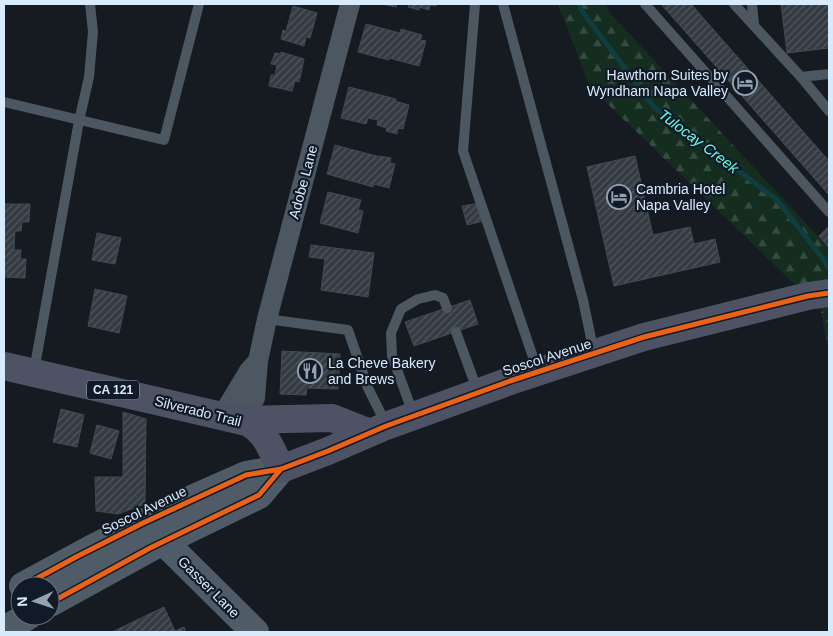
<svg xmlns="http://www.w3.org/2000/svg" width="833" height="636" font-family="Arial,sans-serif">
	<defs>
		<pattern id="forest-firs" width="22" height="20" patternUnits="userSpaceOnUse" patternTransform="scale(1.25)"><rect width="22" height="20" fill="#142d1e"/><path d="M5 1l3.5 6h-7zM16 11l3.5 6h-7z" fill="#354c40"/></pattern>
		<pattern id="wetland-marsh" width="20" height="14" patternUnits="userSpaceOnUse" patternTransform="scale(1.25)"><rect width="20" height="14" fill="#142d1e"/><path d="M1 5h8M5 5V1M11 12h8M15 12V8" fill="none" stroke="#354c40"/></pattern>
		<pattern id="building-hatch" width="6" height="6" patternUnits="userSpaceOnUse" patternTransform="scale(1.25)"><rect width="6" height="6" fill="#343b43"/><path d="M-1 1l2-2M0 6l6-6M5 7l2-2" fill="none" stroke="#51585f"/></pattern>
	</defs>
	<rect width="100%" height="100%" fill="#161b21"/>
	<path fill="url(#forest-firs)" d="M558 4H606L609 12 829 248V280L796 286 590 87Z"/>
	<path fill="url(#wetland-marsh)" d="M829 305V353L820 307Z"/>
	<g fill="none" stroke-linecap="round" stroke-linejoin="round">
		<path stroke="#0e3e40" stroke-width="5" d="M579 4 581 10 654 107 777 200 824 260 829 269"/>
	</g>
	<path fill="url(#building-hatch)" stroke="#414a54" d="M382 4H397L396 7Z
		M409 4H437L436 6 430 5 429 10 419 7V10L408 7Z
		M661 4H691L829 161V195Z
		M781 4H829V48L787 53Z
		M293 6 317 13 310 38 306 37 304 46 281 39 283 30 286 31Z
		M366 24 400 33 401 29 422 35 420 40 426 41 419 66 389 58V60L358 52Z
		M281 52 304 59 299 82 295 81 292 91 269 86 271 75H275L277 65 271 64 275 53 280 54Z
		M349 87 396 99 395 101 409 105 403 129 398 128 397 134 386 131 387 128 377 125 378 120 368 118 366 124 341 118Z
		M335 145 380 157V156L391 158 390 163 395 164 389 188 374 184 373 187 327 174Z
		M635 156 653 235 690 227 694 244 715 239 720 262 614 286 587 167Z
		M328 192 361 200 358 210 363 211 358 233 320 223Z
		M480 203 484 221 467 225 462 206Z
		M4 204H30L29 222H22L21 231H15L14 250H21L20 259H26L25 278 4 277Z
		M829 226V248L819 236Z
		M97 233 121 238 115 264 92 260Z
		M311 245 374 253 368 297 321 290 325 259 309 257Z
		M95 289 127 296 119 333 88 326Z
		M470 300 478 324 414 346 405 322Z
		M282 351 340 354 338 389 307 388 306 395 280 394Z
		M61 409 84 415 77 447 53 442Z
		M123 412 146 419 145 504 118 514 96 511 95 477H123Z
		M97 425 119 431 111 459 90 453Z
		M164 607 175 631 184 627 186 632H112Z"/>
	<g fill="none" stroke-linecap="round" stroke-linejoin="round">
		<path stroke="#4c5761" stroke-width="10" d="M475 4 463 151 534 360 539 370
			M503 4 583 300 592 343 596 352
			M645 4 829 212
			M734 4 801 77
			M752 4 754 25
			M829 74 801 77 829 111
			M4 102 164 140 199 4
			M267 319 348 330 368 388 386 424
			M456 332 478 392
			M34 371 79 121 89 77 93 32 90 4
			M414 416 392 356 391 333 401 309 418 299 435 295 443 298 447 308"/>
		<path stroke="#4c5761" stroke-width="20" d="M222 416 249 371 258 361
			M240 420 255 398 258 361 267 319 350 4"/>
		<path stroke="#4f5c67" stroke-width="28" d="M163 541 255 632
			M23 586 93 548 194 498 246 475 281 469
			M50 603 150 548 259 495 281 469
			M4 630 28 616"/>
		<path stroke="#4d5365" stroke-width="28" d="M4 366 161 402 247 422C266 431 272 451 281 469L328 451 386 426 510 381 644 337 808 296 829 293
			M240 420 332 418 370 433"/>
		<defs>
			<path id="cycleway" d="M23 586 76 557 143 523 246 475 281 469 328 451 386 426 510 381 644 337 808 296 829 293
				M50 603 150 548 259 495 281 469"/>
		</defs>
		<use href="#cycleway" stroke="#111a26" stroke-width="8"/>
		<use href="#cycleway" stroke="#ea6118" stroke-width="5"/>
	</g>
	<defs>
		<symbol id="hotel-ring" viewBox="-11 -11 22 22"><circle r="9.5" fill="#111a26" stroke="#94a2b0" stroke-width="1.5"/><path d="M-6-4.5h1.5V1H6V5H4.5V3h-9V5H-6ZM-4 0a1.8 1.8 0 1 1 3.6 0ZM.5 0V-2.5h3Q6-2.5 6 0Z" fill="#94a2b0"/></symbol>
		<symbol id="restaurant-ring" viewBox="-11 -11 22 22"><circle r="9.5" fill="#111a26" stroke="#94a2b0" stroke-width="1.5"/><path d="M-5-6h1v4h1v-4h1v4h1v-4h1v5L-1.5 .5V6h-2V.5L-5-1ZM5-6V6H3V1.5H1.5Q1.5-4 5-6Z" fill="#94a2b0"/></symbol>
	</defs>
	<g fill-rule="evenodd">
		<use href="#hotel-ring" x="731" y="69" width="28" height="28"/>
		<use href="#hotel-ring" x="605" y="183" width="28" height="28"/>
		<use href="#restaurant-ring" x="296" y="357" width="28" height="28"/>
	</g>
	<g text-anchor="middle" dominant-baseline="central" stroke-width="4.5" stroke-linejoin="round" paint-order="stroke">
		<rect fill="#111a26" stroke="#9cacbc" stroke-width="1" x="87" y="380.5" width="52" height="19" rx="4"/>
		<g font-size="12" font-weight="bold" fill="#d8ebfd">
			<text x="113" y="390">CA 121</text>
		</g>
		<g font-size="14" fill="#d8ebfd" stroke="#111a26" text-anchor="start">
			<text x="728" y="75" text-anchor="end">Hawthorn Suites by<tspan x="728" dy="16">Wyndham Napa Valley</tspan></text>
			<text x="636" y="189">Cambria Hotel<tspan x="636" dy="16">Napa Valley</tspan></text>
			<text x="328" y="363">La Cheve Bakery<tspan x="328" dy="16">and Brews</tspan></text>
		</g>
		<g font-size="14" fill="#d8ebfd" stroke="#111a26">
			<text transform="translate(303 182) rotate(-75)">Adobe Lane</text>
			<text transform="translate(547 357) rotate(-18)">Soscol Avenue</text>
			<text transform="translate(198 411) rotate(14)">Silverado Trail</text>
			<text transform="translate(144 510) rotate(-26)">Soscol Avenue</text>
			<text transform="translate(209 587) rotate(45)">Gasser Lane</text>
		</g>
		<g font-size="15" font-style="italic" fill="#6cf7e1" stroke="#111a26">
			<text transform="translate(699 141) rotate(37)">Tulocay Creek</text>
		</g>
	</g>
	<rect width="833" height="636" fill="none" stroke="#d8ebfd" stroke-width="10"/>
	<g transform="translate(35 601) rotate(267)"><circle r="24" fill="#111a26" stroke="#616e7c"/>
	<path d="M0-4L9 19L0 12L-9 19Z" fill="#94a2b0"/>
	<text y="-8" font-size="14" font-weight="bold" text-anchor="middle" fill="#d8ebfd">N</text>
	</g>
</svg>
